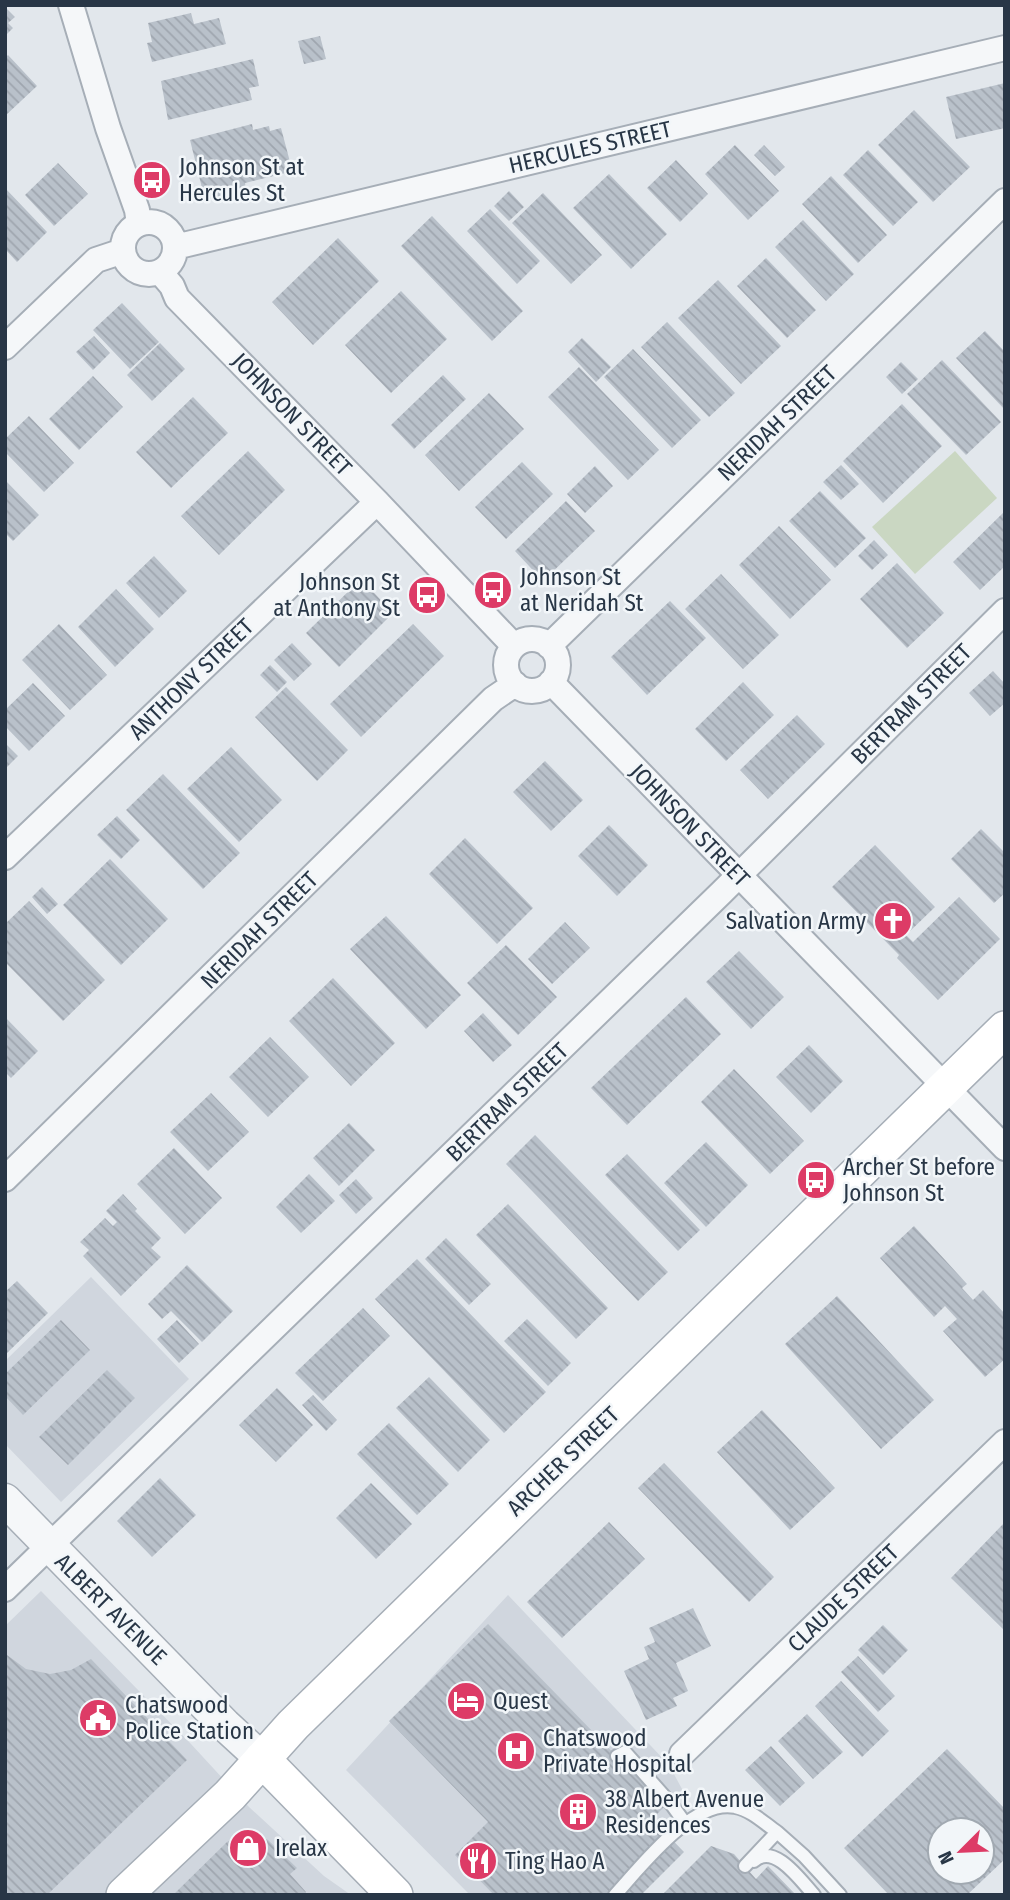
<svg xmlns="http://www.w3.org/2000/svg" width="1010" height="1900" font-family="'Fira Sans Condensed',sans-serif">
	<defs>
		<pattern id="building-back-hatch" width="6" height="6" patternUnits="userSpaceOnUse" patternTransform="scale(1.75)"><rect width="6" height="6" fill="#b9c1ca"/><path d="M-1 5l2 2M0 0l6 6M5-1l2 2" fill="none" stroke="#9fa6af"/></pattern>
	</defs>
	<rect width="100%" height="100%" fill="#e2e7ec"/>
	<path fill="#d0d6de" d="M91 1277 189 1379 61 1502 5 1444V1361Z
		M41 1591 191 1744 249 1807 324 1876 351 1895H5V1626Z
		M508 1595 669 1765 688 1800 585 1895H470L346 1770Z"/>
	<path fill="#cad7c2" d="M955 451 997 498 915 574 872 527Z"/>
	<path fill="url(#building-back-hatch)" fill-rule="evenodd" d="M5 7 15 17 8 23 13 28 5 36Z
		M191 13 194 24 219 18 226 44 152 62 147 43 152 42 148 23Z
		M320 36 326 59 304 64 298 41Z
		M8 55 37 86 5 116V58Z
		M253 59 259 86 249 88 252 100 168 120 161 81Z
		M1005 83V128L956 139 946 97Z
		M914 110 970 167 933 202 878 145Z
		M252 124 253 130 269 126 270 131 281 128 290 162 284 163 286 173 245 183 246 189 205 200 190 140Z
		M735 145 779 191 748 220 705 174Z
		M764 145 785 167 775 176 754 155Z
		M868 150 918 202 893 226 843 175Z
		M676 160 708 194 680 222 647 188Z
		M58 163 88 194 54 226 25 195Z
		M609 174 667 234 631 269 573 208Z
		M831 176 887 235 858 263 802 204Z
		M5 188 47 232 17 262 5 249Z
		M509 191 524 207 509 221 494 206Z
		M543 193 602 255 571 284 512 223Z
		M490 209 540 261 517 284 467 231Z
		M432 216 523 311 492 341 401 246Z
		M803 220 854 274 826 301 775 247Z
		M338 238 379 281 313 345 272 302Z
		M766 258 816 310 787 338 737 286Z
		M718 280 781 346 741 384 678 318Z
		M401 291 447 339 391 393 345 345Z
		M122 303 159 342 130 369 93 330Z
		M667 322 735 393 709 417 641 347Z
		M985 331 1005 352V410L956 358Z
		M94 336 110 353 93 370 76 352Z
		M582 338 611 367 596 382 568 352Z
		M160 343 185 369 152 401 127 375Z
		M633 349 701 420 672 448 604 377Z
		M942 360 1001 422 966 455 907 394Z
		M901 362 918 379 902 394 886 377Z
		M579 367 659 450 628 480 548 397Z
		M443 375 466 399 414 449 391 425Z
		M93 376 123 407 79 450 49 419Z
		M489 393 524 429 459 491 425 455Z
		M193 397 228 433 171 488 136 452Z
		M902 404 942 446 883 503 843 461Z
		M29 416 74 463 44 492 5 452V439Z
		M248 451 285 490 219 555 181 516Z
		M522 462 553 494 506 539 475 507Z
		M841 465 859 484 841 500 823 482Z
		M595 466 613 486 585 513 567 494Z
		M5 480 39 515 13 541 5 533Z
		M820 491 866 538 835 568 789 521Z
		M566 501 595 531 543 581 515 551Z
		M1005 511V566L980 590 953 562Z
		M779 526 831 580 790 619 739 565Z
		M874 540 888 555 872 570 858 556Z
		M154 556 187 591 159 618 126 583Z
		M897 563 944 613 907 648 860 599Z
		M721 574 779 635 743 669 685 609Z
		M361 579 393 613 339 667 306 633Z
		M116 589 154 629 115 667 78 627Z
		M670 601 706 638 647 695 611 657Z
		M59 624 107 675 70 710 22 660Z
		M413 624 444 656 361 737 330 704Z
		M292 643 312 664 294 681 274 660Z
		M270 665 287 682 277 692 260 675Z
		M993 671 1005 684V703L990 716 969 693Z
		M743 682 774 715 726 761 695 729Z
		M33 683 65 716 29 751 5 726V710Z
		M286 687 348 750 317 781 255 717Z
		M797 715 825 744 768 799 740 770Z
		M5 743 18 756 5 769Z
		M231 747 282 800 239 842 187 789Z
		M545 761 583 800 551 831 513 792Z
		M163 774 240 853 203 889 126 810Z
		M117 816 140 840 121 859 97 835Z
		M609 825 648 865 617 896 578 856Z
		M981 829 1005 853V893L994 903 951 859Z
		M465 838 533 908 497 944 429 874Z
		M875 845 935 907 906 935 913 942 959 897 1000 939 938 1000 897 958 899 955 832 887Z
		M110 859 168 919 121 965 63 905Z
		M42 887 58 904 47 914 32 897Z
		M29 901 105 980 63 1021 5 962V924Z
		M386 916 461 995 426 1029 350 949Z
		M565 922 590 948 552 984 528 959Z
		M506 945 557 997 518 1035 467 983Z
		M739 951 784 997 751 1029 706 982Z
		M333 978 395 1043 351 1086 289 1021Z
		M686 997 721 1034 627 1125 591 1088Z
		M483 1013 512 1045 493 1062 464 1031Z
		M5 1017 38 1051 11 1078 5 1072Z
		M270 1037 309 1077 268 1117 229 1077Z
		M809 1045 843 1081 811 1113 776 1077Z
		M734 1069 804 1141 770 1174 701 1102Z
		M211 1093 249 1132 208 1171 170 1132Z
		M349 1123 375 1150 339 1186 313 1158Z
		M535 1135 668 1272 638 1301 506 1164Z
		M706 1142 748 1185 706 1227 664 1183Z
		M174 1148 222 1198 185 1234 137 1184Z
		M627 1154 700 1230 678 1251 605 1175Z
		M309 1174 335 1201 301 1233 276 1207Z
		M356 1179 373 1198 356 1214 339 1195Z
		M123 1194 137 1209 135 1211 161 1238 151 1248 161 1257 121 1296 83 1256 89 1250 80 1242 105 1218 113 1226 117 1222 106 1211Z
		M508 1204 608 1308 576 1339 476 1235Z
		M914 1226 967 1284 962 1288 973 1300 983 1290 1005 1314V1359L985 1377 943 1331 957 1319 945 1306 934 1317 880 1258Z
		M446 1238 491 1284 469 1305 425 1259Z
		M417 1259 546 1392 504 1433 375 1299Z
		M187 1265 233 1311 202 1342 171 1311 162 1319 148 1304Z
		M17 1281 48 1313 5 1355V1292Z
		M837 1296 934 1400 881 1449 785 1344Z
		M363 1308 390 1336 323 1401 295 1373Z
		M527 1319 571 1363 548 1386 504 1341Z
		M61 1320 90 1350 23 1415 5 1396V1374Z
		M177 1320 199 1344 179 1363 157 1339Z
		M107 1370 135 1398 68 1465 39 1437Z
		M429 1377 490 1440 458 1472 396 1408Z
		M277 1388 313 1425 276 1462 239 1425Z
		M313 1395 337 1420 326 1431 302 1405Z
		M762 1410 835 1488 790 1530 717 1452Z
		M389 1423 449 1484 417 1515 357 1454Z
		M664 1463 774 1577 749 1602 638 1488Z
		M160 1478 196 1515 152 1557 117 1521Z
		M371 1483 412 1524 376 1559 336 1518Z
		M609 1522 645 1559 562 1638 527 1602Z
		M1005 1522V1631L951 1578Z
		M693 1608 711 1646 676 1663 688 1691 673 1698 677 1706 646 1720 624 1671 649 1659 644 1647 655 1642 649 1628Z
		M488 1624 665 1806 652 1819 684 1852 641 1895H494L455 1855 488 1822 389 1721Z
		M883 1625 908 1650 883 1675 858 1650Z
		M7 1655 26 1669 50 1674 71 1670 91 1659 187 1760 47 1895H5Z
		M858 1656 895 1696 878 1712 841 1672Z
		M841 1681 889 1731 862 1757 815 1706Z
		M807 1714 843 1752 813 1779 778 1741Z
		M771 1746 805 1783 780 1806 745 1770Z
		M947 1749 1005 1809V1859L967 1895H889L844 1848ZM940 1830H982V1872H940Z
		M253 1832 268 1840 297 1868 290 1874 306 1892 304 1895H173L227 1842 240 1834Z
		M711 1846 734 1854 756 1879 768 1866 796 1895H662Z"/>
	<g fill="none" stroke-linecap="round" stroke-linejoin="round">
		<defs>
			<path id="service" d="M617 1756 625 1752 672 1805 685 1823
				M754 1861C774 1842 801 1881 814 1895
				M745 1866 777 1832 804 1856 840 1895
				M615 1895C640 1868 693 1798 735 1807 751 1810 764 1823 777 1832"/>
			<path id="minor" d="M71 5 108 128 137 210 139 224
				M123 248a26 26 0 1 1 52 0a26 26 0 1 1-52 0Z
				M175 247 1005 48
				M160 272 172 286 177 298 377 502 514 646
				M5 347 96 260 123 251
				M506 665a26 26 0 1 1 52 0a26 26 0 1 1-52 0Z
				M549 646 1005 201
				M551 682 1005 1148
				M5 857 377 502
				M5 1179 493 699 515 684
				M5 1589 721 893 1005 611
				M682 1754 1005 1442"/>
			<path id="tertiary" d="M5 1500 225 1725 262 1759"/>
			<path id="secondary" d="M262 1759 395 1895
				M124 1895 230 1795 293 1725 1005 1029"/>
		</defs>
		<use href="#service" stroke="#a6aeb7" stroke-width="16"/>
		<use href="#minor" stroke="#a6aeb7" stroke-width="28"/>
		<use href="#tertiary" stroke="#a6aeb7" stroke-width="35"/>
		<use href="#secondary" stroke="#a6aeb7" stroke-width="38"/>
		<use href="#service" stroke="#f5f7f9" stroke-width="12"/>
		<use href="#minor" stroke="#f5f7f9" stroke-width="24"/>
		<use href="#tertiary" stroke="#f5f7f9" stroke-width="32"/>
		<use href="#secondary" stroke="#fff" stroke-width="35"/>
	</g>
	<defs>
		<symbol id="bus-disc" viewBox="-11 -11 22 22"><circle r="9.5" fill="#dd3b66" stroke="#f2f6f9"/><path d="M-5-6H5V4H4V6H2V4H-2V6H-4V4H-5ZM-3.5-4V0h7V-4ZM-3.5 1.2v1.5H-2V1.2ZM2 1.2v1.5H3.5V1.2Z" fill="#fff"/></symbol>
		<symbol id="church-disc" viewBox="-11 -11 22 22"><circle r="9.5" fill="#dd3b66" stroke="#f2f6f9"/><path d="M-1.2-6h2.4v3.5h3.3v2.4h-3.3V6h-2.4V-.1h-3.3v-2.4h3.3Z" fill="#fff"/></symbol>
		<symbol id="hotel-disc" viewBox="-11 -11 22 22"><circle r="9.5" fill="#dd3b66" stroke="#f2f6f9"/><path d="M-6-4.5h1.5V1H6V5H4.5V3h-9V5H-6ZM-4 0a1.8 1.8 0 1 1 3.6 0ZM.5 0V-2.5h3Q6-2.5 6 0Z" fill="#fff"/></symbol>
		<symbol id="civic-disc" viewBox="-11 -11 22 22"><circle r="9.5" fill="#dd3b66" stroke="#f2f6f9"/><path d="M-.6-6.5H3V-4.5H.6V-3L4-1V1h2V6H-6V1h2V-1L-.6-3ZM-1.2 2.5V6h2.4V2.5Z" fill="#fff"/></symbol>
		<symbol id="hospital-disc" viewBox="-11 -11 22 22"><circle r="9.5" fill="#dd3b66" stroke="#f2f6f9"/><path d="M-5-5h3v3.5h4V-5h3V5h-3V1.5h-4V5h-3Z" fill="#fff"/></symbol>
		<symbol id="building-disc" viewBox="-11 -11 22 22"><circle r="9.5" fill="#dd3b66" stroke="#f2f6f9"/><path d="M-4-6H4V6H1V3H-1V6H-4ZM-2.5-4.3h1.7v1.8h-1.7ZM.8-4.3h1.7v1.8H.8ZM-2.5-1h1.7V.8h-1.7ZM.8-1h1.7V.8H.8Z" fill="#fff"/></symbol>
		<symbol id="shop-disc" viewBox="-11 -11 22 22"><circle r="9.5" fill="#dd3b66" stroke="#f2f6f9"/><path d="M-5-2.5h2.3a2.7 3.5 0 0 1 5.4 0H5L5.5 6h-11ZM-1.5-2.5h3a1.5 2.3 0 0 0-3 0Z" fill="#fff"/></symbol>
		<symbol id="restaurant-disc" viewBox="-11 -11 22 22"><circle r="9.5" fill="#dd3b66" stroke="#f2f6f9"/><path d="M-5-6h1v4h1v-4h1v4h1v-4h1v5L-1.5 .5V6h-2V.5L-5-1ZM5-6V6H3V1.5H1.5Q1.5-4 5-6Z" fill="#fff"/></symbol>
	</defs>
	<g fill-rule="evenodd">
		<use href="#bus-disc" x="130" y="158" width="44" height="44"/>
		<use href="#bus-disc" x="471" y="568" width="44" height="44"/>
		<use href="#bus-disc" x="405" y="573" width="44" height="44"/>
		<use href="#church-disc" x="871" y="899" width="44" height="44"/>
		<use href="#bus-disc" x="794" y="1158" width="44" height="44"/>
		<use href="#hotel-disc" x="444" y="1679" width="44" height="44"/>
		<use href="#civic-disc" x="76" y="1696" width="44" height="44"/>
		<use href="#hospital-disc" x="494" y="1729" width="44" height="44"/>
		<use href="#building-disc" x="556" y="1790" width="44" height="44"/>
		<use href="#shop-disc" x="226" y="1826" width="44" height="44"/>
		<use href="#restaurant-disc" x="456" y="1839" width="44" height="44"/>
	</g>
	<g text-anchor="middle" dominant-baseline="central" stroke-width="5" stroke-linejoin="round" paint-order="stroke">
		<g font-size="23" fill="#283646" stroke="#f2f6f9">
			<text transform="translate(590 147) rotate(-13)">HERCULES STREET</text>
			<text transform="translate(292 414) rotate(46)">JOHNSON STREET</text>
			<text transform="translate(777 423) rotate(-44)">NERIDAH STREET</text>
			<text transform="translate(191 679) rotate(-44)">ANTHONY STREET</text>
			<text transform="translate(911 704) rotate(-45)">BERTRAM STREET</text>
			<text transform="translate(690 825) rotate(46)">JOHNSON STREET</text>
			<text transform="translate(259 930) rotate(-45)">NERIDAH STREET</text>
			<text transform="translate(507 1102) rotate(-44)">BERTRAM STREET</text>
			<text transform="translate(563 1461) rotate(-44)">ARCHER STREET</text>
			<text transform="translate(843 1598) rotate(-44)">CLAUDE STREET</text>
			<text transform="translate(111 1609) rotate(45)">ALBERT AVENUE</text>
		</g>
		<g font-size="23" fill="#283646" stroke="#f2f6f9" text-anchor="start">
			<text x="179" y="167">Johnson St at<tspan x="179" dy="26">Hercules St</tspan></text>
			<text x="520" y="577">Johnson St<tspan x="520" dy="26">at Neridah St</tspan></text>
			<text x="400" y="582" text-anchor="end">Johnson St<tspan x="400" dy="26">at Anthony St</tspan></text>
			<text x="866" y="921" text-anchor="end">Salvation Army</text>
			<text x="843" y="1167">Archer St before<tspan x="843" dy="26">Johnson St</tspan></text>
			<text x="493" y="1701">Quest</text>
			<text x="125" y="1705">Chatswood<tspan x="125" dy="26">Police Station</tspan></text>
			<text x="543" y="1738">Chatswood<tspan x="543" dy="26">Private Hospital</tspan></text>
			<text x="605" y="1799">38 Albert Avenue<tspan x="605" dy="26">Residences</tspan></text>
			<text x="275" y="1848">Irelax</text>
			<text x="505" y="1861">Ting Hao A</text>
		</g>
	</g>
	<rect width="1010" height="1900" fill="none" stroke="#283646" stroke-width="14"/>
	<g transform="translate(961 1851) rotate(246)"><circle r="33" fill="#f2f6f9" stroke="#a1a9b1" stroke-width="2"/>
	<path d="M0-5L12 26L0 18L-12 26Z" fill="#dd3b66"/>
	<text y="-10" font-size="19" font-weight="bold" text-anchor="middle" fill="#283646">N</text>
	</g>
</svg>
